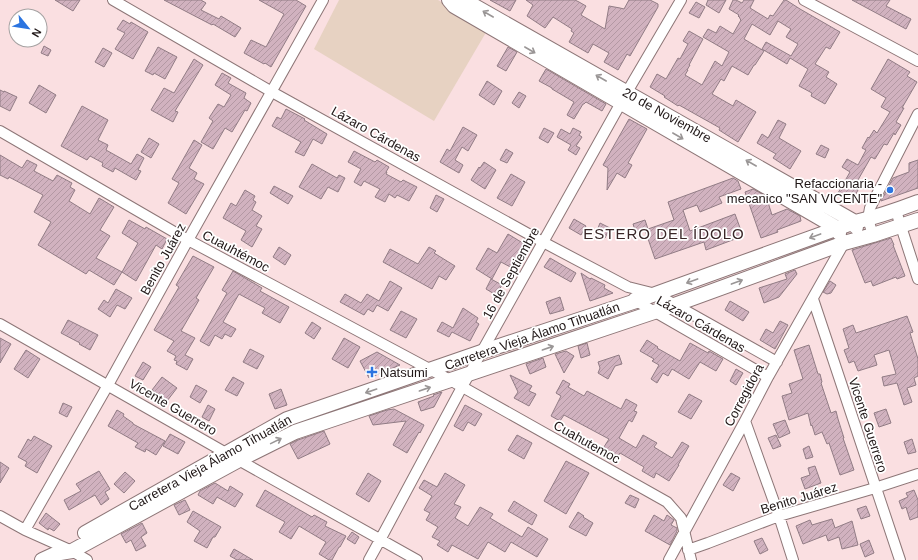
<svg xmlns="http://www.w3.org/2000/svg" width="918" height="560" font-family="Helvetica,sans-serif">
	<defs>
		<pattern id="building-hatch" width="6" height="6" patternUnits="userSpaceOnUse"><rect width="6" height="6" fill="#d1b2bf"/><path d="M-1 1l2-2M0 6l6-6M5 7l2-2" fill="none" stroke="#b398a3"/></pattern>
	</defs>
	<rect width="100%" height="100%" fill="#fadfe1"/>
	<path fill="#e7d2c2" d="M339 0H438L488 29 434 121 314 49Z"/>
	<path fill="url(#building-hatch)" stroke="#917c85" d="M55 0H80L73 11Z
		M164 0H201L206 3 201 10 219 19 221 16 241 28 235 37 213 24 212 25Z
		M259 0H296L306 6 271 67 265 63 264 64 244 53 251 40 266 47 284 14Z
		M490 0H516L510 11Z
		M526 0H575L579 2 586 6 581 15 605 29 609 6 620 8 624 9 629 0H650L658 4V7L630 56 627 54 618 70 604 62 609 53 593 44 588 53 569 42 574 33 571 31 572 29 553 17 545 28 527 16 533 5Z
		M708 0H726L719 13 706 5Z
		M733 0H736L742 3 744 0H754L750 8 768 19 770 15 773 16 784 0H786L800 9 840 32 830 49 826 47 815 64 829 72 826 77 837 84 825 104 811 96 812 93 799 86 808 69 790 58 787 64 762 49 766 42 791 56 798 44 786 37 791 29 778 21 770 35 752 24 744 39 764 51 755 65H754L748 75 732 66 724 81 721 79 712 94 733 106 736 100 756 112 738 142 719 130 720 128 695 114 679 105 678 106 664 97 665 96 650 87 657 74 666 79 678 58 680 59 688 44 683 41 689 31 703 39 689 65H690L687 70H688L685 75 702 85 715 61 722 66 729 52 703 37 708 29 716 33 720 26 733 34 741 20 740 19V18L738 16 739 15 729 9Z
		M852 0H890L886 6 911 19 906 29Z
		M696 2 705 7 699 18 689 13Z
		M123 20 130 24 131 22 148 32 133 59 115 49 125 33 117 29Z
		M44 46 51 50 48 56 41 53Z
		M158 47 177 57 165 79 154 73 153 75 145 71Z
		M508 47 517 52 506 71 497 66Z
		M103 48 112 53 104 67 95 62Z
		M194 59 203 65 175 111 178 112 173 122 151 110 164 88 174 93Z
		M888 59 910 72 907 76 917 82 902 108H904L896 122 901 125 895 135 894 133 887 145 884 144 875 159 871 157 854 187 858 190 852 201 838 193 850 172 842 167 847 159 858 165 866 150 862 148 868 137 869 138 874 130 877 133 890 112 881 107 886 98 871 89Z
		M546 69 606 104 602 111 586 102 584 104H583L574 119 567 115 574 102 552 89V88L539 81Z
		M222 73 231 78 228 83 246 93 244 98 251 103 247 111 245 110 232 132 225 128 213 149 201 142 213 121 209 118 218 104 224 107 231 95 215 85Z
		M487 81 502 91 494 105 479 95Z
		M39 85 56 95 46 113 29 103Z
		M0 90 4 92V91L17 97 10 111 0 106Z
		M519 92 526 96 519 108 512 103Z
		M82 106 108 120 98 140 108 145 106 150 131 164 137 154 144 158 138 170 141 171 136 180 115 168 113 172 102 166 103 163 90 156 87 160 61 146Z
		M286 109 305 119 304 120 327 134 322 144 313 139 304 156 295 152 301 142 272 126 277 117 281 119Z
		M629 119 647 129 628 163 632 165 625 178 617 173 607 190 608 168 603 165Z
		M778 120 786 124 779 138 801 151 790 169 773 158 776 154 757 143 762 134 768 138Z
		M463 127 477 135 468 151 462 147 455 160 463 165 459 173 440 162 447 149 450 151Z
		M544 128 554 133 548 143 539 138Z
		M573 128 581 132 579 135 582 137 576 146 580 148 576 155 568 150 571 145 557 137 561 129 570 134Z
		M149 138 159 144 151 158 141 152Z
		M194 140 202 145 189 168 197 173 194 179 204 184 186 214 168 203 179 183 172 179Z
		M821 145 829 149 825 158 816 154Z
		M506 149 513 153 507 163 500 160Z
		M354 151 375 162 377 160 389 167 386 172H387L386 174 401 182 403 180 417 187 409 201 397 195 395 198 389 194 385 202 375 197 380 189 364 181 361 186 354 182 361 169 348 162Z
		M0 155 22 168 27 160 37 165 34 171 53 181 57 175 72 183 70 187 75 190 69 201 90 214 99 198 114 207 100 230 110 236 96 258 122 272 114 285 89 270 86 274 38 245 51 222 34 212 43 195 9 177 8 179 0 175Z
		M918 160V188L881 201 893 178 909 172V163Z
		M484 162 496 170 485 189 471 180 479 167 480 168Z
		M312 164 337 178 339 175 345 178 338 192 328 187 321 199 299 187Z
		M511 174 525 182 512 206 497 198Z
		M733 178 738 181 741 189 719 197 722 203 700 212 697 205 683 210 690 231 735 214 743 236 706 250 704 242 655 259 645 230 636 233 633 224 645 220 648 229 674 220 668 202Z
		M274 186 293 196 288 204 270 193Z
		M753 189 766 196 772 215 787 209 800 216 801 221 777 230 778 232 761 238 745 192Z
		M245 190 255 196 253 200 256 202 252 210 262 216 256 226 262 229 252 247 241 240 246 231 223 218 231 203 236 206Z
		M436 195 444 199 437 212 430 208Z
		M574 219 586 226 581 235 569 228Z
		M129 220 145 229 146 227 167 239 162 249 156 245 136 281 122 272 138 243 122 233Z
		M600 223 610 228 605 238 596 233Z
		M508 234 526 245 514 269 501 262 492 279 476 269 488 248 497 253Z
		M891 238 894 245H893L905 276 897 279 896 277 873 286 871 281 865 283 852 250Z
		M279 247 291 255 285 265 273 257Z
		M429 247 436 251 434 253 455 266 446 280 439 276 432 289 383 262 390 249 418 264Z
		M193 256 214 267 196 298 199 300 181 331 195 338 185 355 193 359 187 370 176 364 177 361 174 360 176 356 167 351 174 341 154 330 179 287 176 285Z
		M550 258 576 273 571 282 544 267Z
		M795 270 797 274 779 297 764 303 759 288 787 279 785 274Z
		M233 271 262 288 260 291 289 307 280 323 262 313 265 308 239 294 223 322 236 329 231 337 225 334 222 339 215 335 209 346 200 341 227 293 222 290Z
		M581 273 590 279 591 278 605 285 604 288 613 293 590 301Z
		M491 279 502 285 496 295 486 289Z
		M390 281 402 288 388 311 377 305 373 312 368 309 364 315 340 302 345 294 361 303 367 294 379 301Z
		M830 281 836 285 831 293 827 294 823 292Z
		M116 289 132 298 125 309 117 305 110 317 98 309 104 300 108 303Z
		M560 297 564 310 550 314 546 302Z
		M730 301 749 312 743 321 725 310Z
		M463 308 478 318 476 322 479 324 470 341 452 332 449 337 437 331 442 322 453 328Z
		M401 311 417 319 406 338 390 330Z
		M907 316 913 332 910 333 918 359V376L914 378 916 385 907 388 912 402 904 405 897 383 884 386 882 377 896 374 889 350 874 355 877 365 858 371 854 361 849 363 844 350 849 348 843 329 853 325 856 333Z
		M68 320 98 335 90 350 79 344 80 343 61 333Z
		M780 321 788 325 775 349 760 340 766 329 773 333Z
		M312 322 321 328 314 339 305 333Z
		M0 338 11 344 0 363Z
		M344 338 360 347 348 368 332 359Z
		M647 340 658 347 657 348 680 361 690 343 708 353 709 351 723 359 716 371 700 362 689 379 672 369 668 376 663 373 657 383 651 379 659 365 652 361 654 359 640 351Z
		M587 343 590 355 581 358 578 346Z
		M809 345 818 374H820L822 382 821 383 831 413 836 411 838 419 844 438H843L854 470 840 475 829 443 827 444 822 432 815 435 812 425 811 426 808 413 789 420 782 396 792 393 789 384 803 379 794 350Z
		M250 349 264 356 257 369 243 362Z
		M26 350 40 359 28 378 14 369Z
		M566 351 574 356 564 373 555 354Z
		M377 352 400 365 369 378 360 361Z
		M619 355 622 364 615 366 608 379 598 373 600 368 598 362Z
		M543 358 546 367 530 374 526 364Z
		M143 362 151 367 143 380 135 376Z
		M736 369 743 373 736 385 730 381Z
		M510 375 532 386 529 391 536 394 529 406 514 398 518 392Z
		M162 377 177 388 167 401 152 390Z
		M233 377 244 383 237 396 225 390Z
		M563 380 570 384 568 387 584 396 587 391 621 409 626 399 637 405 634 411 637 412 632 422 629 420 619 438 636 448 643 435 657 443 654 447 672 458 682 442 689 446 678 465H679L669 481 656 473 654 478 642 471 644 467 620 453 616 459 602 450 609 439 564 415 560 421 551 416 561 396 556 393Z
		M196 385 207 391 200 403 190 397Z
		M281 389 287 405 275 409 269 394Z
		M442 392 434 407 421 411 418 402 434 396 433 395Z
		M689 394 702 401 691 419 678 412Z
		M63 403 72 407 67 417 59 413Z
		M208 405 215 409 209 421 202 417Z
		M465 405 482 414 475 426 468 422 463 431 454 426Z
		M394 409 424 425 420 433 419 432 407 453 393 445 406 421 373 425 369 416 387 410Z
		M886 409 891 423 879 427 874 413Z
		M117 410 124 414 123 416 133 423V424L165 441 156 455 146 449 145 452 135 447 138 443 108 426Z
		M785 420 790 433 779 438 773 424Z
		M324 431 330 444 298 459 290 444 298 440Z
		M170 434 185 442 178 454 163 446Z
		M517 435 532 443 524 459 508 450Z
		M776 435 781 446 773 449 768 438Z
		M34 436 52 446 37 473 25 466 27 462 18 457 28 439 31 441Z
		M912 439 916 452 908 454 904 442Z
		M809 446 813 457 806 459 803 449Z
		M566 461 589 473 566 514 544 501Z
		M0 462 9 468 0 483Z
		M815 466 821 483 805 489 801 478 810 475 808 468Z
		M99 471 110 489 105 492 109 499 101 505 95 495 69 510 64 500 81 491 76 484Z
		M125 472 135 481 124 493 114 484Z
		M368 473 381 481 369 502 356 494Z
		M445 473 465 485 454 504 461 507 455 518 468 526 480 507 493 514 490 518 522 537 528 527 548 539 537 557 511 542 505 552 488 542 478 559 452 545 448 552 437 545 440 541 432 537 438 527 426 520 430 513 424 510 432 496 419 488 424 480 437 487Z
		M731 473 740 478 733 491 723 485Z
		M215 483 228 491 230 486 243 494 235 507 217 497 213 504 198 495 200 491Z
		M265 490 312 517 314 515 327 522 325 526 346 536 340 547H339L332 560H329L319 554 326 542 299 526 291 539 279 532 285 522 256 506Z
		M914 490 918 500V517L910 520 906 507 902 509 899 501 908 497 906 493Z
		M630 495 639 499 635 508 625 503Z
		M185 500 190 510 179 515 174 505Z
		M514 501 537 515 532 525 508 511Z
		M866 506 870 516 861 519 857 509Z
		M193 511 221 527 215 537H213L207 548 194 541 200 531 187 522Z
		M578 512 584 516 583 517 593 523 586 536 569 527Z
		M46 513 60 524 54 531 49 528 48 530 39 523Z
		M654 515 664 521 667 515 674 520 671 525 677 528V531L670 545 645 531Z
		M832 519 835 528 852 521 858 545 842 549 839 537 828 541 826 535 803 544 796 526 810 520 812 525Z
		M142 523 147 533 141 537 146 546 136 551 131 540 126 543 121 534Z
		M352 532 359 537 355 544 347 539Z
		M762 538 768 550 760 554 754 541Z
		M869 540 874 553 865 557 860 544Z
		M234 549 253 560H237L230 556Z"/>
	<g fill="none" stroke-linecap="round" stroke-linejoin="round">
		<defs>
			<path id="minor" d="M113 0 272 92 543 242 628 287 656 294 777 362
				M804 0 918 61
				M0 131 188 240 450 380 667 502 681 518 691 560
				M896 211 918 279
				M873 235 868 219 870 208 918 114
				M634 298 636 301 768 377
				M813 299 900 560
				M0 324 226 453 417 560
				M745 421 779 516 793 560
				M0 516 25 530 72 551 87 560
				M25 530 108 385 188 240 323 0
				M688 550 708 543 779 516 875 488 918 474
				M369 560 380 540 462 387 627 92 681 0
				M669 560 745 421 768 377 844 243"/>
			<path id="secondary" d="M449 0 454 6 837 228 839 233
				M464 0 855 222 856 227
				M85 533 287 419 481 352 636 301 855 222C877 217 897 210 918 202
				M42 560 55 554 72 551 239 460 295 432 666 308 844 243 873 235 918 220"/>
		</defs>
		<use href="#minor" stroke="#8d7677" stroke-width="12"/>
		<use href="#secondary" stroke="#8d7677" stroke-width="16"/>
		<use href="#minor" stroke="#fff" stroke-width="10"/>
		<use href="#secondary" stroke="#fff" stroke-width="14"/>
	</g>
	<defs><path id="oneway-shaft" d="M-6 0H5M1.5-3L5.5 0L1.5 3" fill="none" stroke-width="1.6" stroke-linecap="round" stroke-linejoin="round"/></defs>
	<g stroke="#9a9696">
		<use href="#oneway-shaft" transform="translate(488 14) rotate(-150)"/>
		<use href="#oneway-shaft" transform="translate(530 50) rotate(30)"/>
		<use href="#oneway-shaft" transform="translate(601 78) rotate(-150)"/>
		<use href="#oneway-shaft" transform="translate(678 136) rotate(30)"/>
		<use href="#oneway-shaft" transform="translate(751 163) rotate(-150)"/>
		<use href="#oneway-shaft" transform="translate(815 236) rotate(160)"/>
		<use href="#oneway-shaft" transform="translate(692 281) rotate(160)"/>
		<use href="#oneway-shaft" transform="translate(737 282) rotate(-20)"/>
		<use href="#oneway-shaft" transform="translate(548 348) rotate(-19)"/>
		<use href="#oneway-shaft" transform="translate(425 389) rotate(-19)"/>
		<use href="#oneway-shaft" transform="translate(371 391) rotate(161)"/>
		<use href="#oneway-shaft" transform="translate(276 441) rotate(-26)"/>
	</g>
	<g fill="#2b74e0" stroke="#fff" stroke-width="1.5">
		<circle cx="890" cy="190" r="4"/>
		<path d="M370 366h4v4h4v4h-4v4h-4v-4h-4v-4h4z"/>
	</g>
	<g text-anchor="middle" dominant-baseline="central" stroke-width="3.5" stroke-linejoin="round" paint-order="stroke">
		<g font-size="13" fill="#1f1616" stroke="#fff">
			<text transform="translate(667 115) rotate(29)">20 de Noviembre</text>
			<text transform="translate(376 134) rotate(29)">Lázaro Cárdenas</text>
			<text transform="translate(236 251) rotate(28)">Cuauhtémoc</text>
			<text transform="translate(163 259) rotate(-61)">Benito Juárez</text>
			<text transform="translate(511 273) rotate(-61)">16 de Septiembre</text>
			<text transform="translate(701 324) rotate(30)">Lázaro Cárdenas</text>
			<text transform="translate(532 336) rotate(-19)">Carretera Vieja Álamo Tihuatlán</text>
			<text transform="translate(744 395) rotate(-62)">Corregidora</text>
			<text transform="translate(173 407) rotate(30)">Vicente Guerrero</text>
			<text transform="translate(868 425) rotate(72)">Vicente Guerrero</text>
			<text transform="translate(587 442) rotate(29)">Cuahutemoc</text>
			<text transform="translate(210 463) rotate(-29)">Carretera Vieja Álamo Tihuatlán</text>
			<text transform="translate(799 498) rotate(-17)">Benito Juárez</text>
		</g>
		<g font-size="13" fill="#1f1616" stroke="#fff" text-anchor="end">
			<text x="882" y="183">Refaccionaria -<tspan x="882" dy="15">mecanico "SAN VICENTE"</tspan></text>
			<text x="380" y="372" text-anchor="start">Natsumi</text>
		</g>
		<g font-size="15" letter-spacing="1" fill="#392627" stroke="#fff">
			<text x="664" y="233">ESTERO DEL ÍDOLO</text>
		</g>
	</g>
	<g transform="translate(28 28) rotate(120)"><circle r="19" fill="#ffffff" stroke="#a5a2a2"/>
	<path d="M0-3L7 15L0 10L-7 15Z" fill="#2b74e0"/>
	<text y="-6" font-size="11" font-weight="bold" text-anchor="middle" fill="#1f1616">N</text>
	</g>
</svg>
